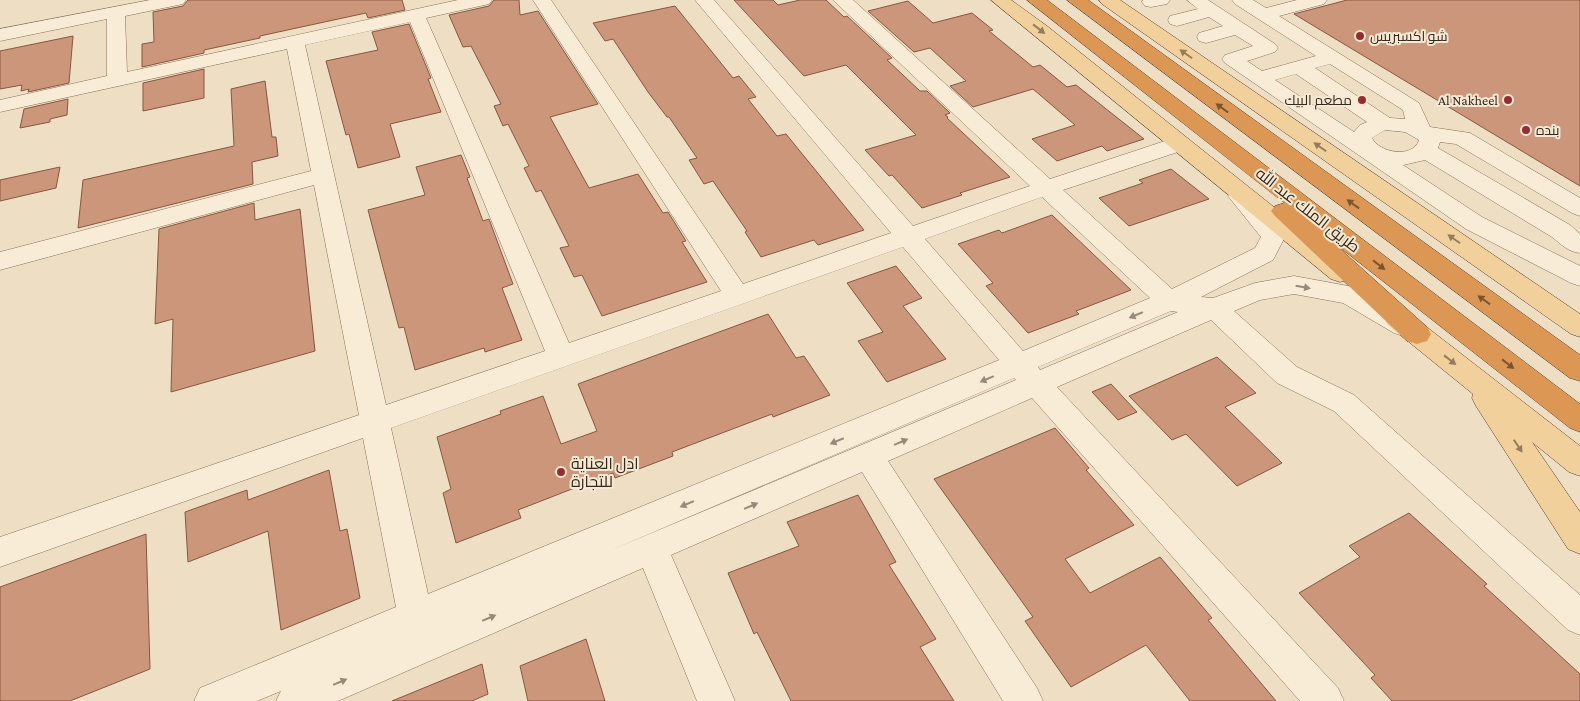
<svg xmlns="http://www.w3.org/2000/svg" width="1580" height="701" font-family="'Crimson Pro',Cairo,serif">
	<rect width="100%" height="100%" fill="#eedec4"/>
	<path fill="#cc967a" stroke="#875740" d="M188 0H402L405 10 368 18 366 13 292 29 260 36V38L204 50V53L142 67V44L154 42 153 12 183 6Z
		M494 0H519L520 15 538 11 598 104 550 117 589 188 638 174 663 213 668 212 686 241 682 242 707 282 602 316 582 275 574 277 560 248 569 246 541 190 536 192 524 168 529 166 508 124 503 126 494 106 501 104 471 46 463 47 449 15 489 6Z
		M734 0H773L778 5 800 0H826L844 17 847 16 892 58 887 60 920 91H927L950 113 945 115 948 117 947 118 1010 177 960 193 962 195 922 208 892 175 889 176 865 150 916 135 846 65 804 76Z
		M1347 0H1580V186L1294 14Z
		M908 1 933 23 972 13 993 30 989 31 1033 67 1040 65 1067 87 1076 85 1144 139 1107 151 1102 146 1057 161 1032 139 1075 125 1033 89 973 107 950 86 966 81 930 48 914 52 868 11Z
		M675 6 733 78 739 76 756 97 748 99 777 136 786 134 864 230 818 245 814 240 761 257 745 232 747 231 713 181 704 184 689 160 697 158 669 117H667L648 92 613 39 605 41 593 23Z
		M409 24 431 78 428 79 441 112 390 124 400 157 358 168 349 134 346 135 326 61 378 50 372 32Z
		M73 36 69 83 28 92 29 89 21 91 22 85 0 89V51Z
		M204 69V98L143 111V83Z
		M265 81 272 137H276L278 156 252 162 253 184 78 228 83 180 234 146 231 89Z
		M68 99 67 115 50 119V122L20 128 24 109Z
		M461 155 470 177 467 178 483 221 489 219 513 284 502 288 522 340 485 352 484 348 415 370 404 327 399 328 368 210 425 195 416 167Z
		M60 167 56 188 0 201V180Z
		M1171 169 1209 199 1129 226 1099 198 1143 183 1139 180Z
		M254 203 255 220 300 209 315 351 171 392 173 319 155 324 159 229Z
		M1052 215 1131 290 1076 311 1079 314 1028 333 986 286 993 283 958 244 999 230 1002 233Z
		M896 266 922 298 903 306 946 359 887 382 858 341 883 332 847 283Z
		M768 314 796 358 804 356 830 395 773 417 772 414 672 452 673 456 615 478 613 473 518 510 521 518 456 543 443 493 451 489 437 437 501 414 500 411 543 396 561 444 597 431 578 384Z
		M1217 357 1256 393 1225 407 1282 463 1237 486 1186 434 1172 440 1129 396Z
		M1111 384 1137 412 1118 420 1092 392Z
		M1055 428 1089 468 1086 470 1134 525 1065 559 1090 593 1160 557 1212 618 1208 620 1276 701H1190L1146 645 1071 687 1025 621 1033 617 934 479Z
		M329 470 340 531 347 529 360 598 281 630 268 531 188 562 185 512 247 490 248 500Z
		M858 495 896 562 889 565 936 639 920 647 954 701H791L757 632 754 634 728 573 799 546 787 522Z
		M1409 513 1487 584 1484 586 1580 674V701H1392L1371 678 1375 675 1299 593 1360 557 1349 546Z
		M146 534 150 669 70 701H0V587Z
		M586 639 605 701H528L520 666Z
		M482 664 488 694 472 701H392Z"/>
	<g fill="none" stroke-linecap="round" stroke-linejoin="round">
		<defs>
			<path id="minor" d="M150 0H186L183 4 125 16 127 72 458 0H492L489 4 426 18 569 343 721 291 533 0H551L743 284 891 233 695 0H714L913 226 1030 186 833 0H853L1050 179 1171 139 1179 137 1187 139 1190 144 1187 149 1063 190 1172 289 1255 248 1261 237 1228 196 1232 191C1237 189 1242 188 1247 191 1259 197 1278 225 1285 237L1273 260 1201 297 1213 298 1255 283 1294 276 1359 288 1412 319 1416 326 1412 333 1403 336 1394 333 1343 303 1294 294 1260 300 1234 311 1297 367 1354 395 1580 595V635L1568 630 1334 411 1277 383 1211 320 1057 387 1338 688 1344 701H1300L1032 398 888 461 1037 688 1043 701H1003L862 472 671 555 735 701H697L643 568 338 701H276L281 691 257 701H194L200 688 396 607 363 438 0 567V537L359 415 314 185 0 270V252L311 171 287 49 0 112V100L107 76V19L0 41V29ZM410 22 545 351 386 405 305 45ZM1042 197 1150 298 1023 351 925 239ZM903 247 999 360 428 594 391 428ZM1171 311 1178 312 1040 370 1038 367ZM1014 378 1016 380 609 551Z
				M1143 0H1170L1167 4 1151 7 1145 6 1142 2Z
				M1187 0H1208L1275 44 1278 48 1275 52 1247 61 1262 71 1316 56 1235 4 1232 0H1253L1266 8 1297 0H1327L1324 4 1279 16 1419 103 1430 127 1470 133 1580 198V216L1572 213 1456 144 1440 142 1438 148 1570 225 1580 234V253C1568 252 1561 244 1552 237L1425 160 1403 165 1482 217 1580 266V286L1571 283 1466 229 1225 63 1222 59 1225 55 1253 46 1235 35 1206 43 1199 41 1197 37 1199 33 1223 26 1209 17 1177 26 1170 24 1168 20 1170 16 1198 9ZM1330 64 1403 110 1405 119 1390 118 1315 68ZM1296 74 1367 122 1360 125 1354 132 1275 80ZM1385 130 1405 132 1419 140C1413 159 1379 153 1372 138Z"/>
			<path id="major" d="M991 0H1011L1047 26 1349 267 1353 273 1349 279 1340 282 1331 279Z
				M1099 0H1120L1580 314V337L1571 334 1102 4Z
				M1397 308 1406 311 1580 446V476L1569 472 1532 442 1580 512V554L1568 549 1476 406 1472 398 1473 394 1388 325 1384 318 1388 311Z"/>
			<path id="highway" d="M1027 0H1047L1580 404V432L1570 428 1328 238 1427 327 1431 334 1427 341 1417 344 1407 341 1275 216 1271 211 1275 206 1284 203Z
				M1067 0H1088L1580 355V381L1570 378Z"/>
		</defs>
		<use href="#minor" stroke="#88705a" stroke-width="1"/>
		<use href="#major" stroke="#563e2f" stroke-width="1"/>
		<use href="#highway" stroke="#563e2f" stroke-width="1"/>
		<use href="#minor" fill="#f9ecd7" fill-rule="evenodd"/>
		<use href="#major" fill="#f1d09c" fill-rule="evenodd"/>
		<use href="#highway" fill="#dc9755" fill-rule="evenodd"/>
	</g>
	<defs><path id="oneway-solid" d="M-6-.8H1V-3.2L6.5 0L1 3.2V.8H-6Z" transform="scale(1.25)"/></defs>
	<g fill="#947c5d">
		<use href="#oneway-solid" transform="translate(1039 29) rotate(38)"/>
		<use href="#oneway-solid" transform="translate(1186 54) rotate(-145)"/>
		<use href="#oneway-solid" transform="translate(1320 147) rotate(-145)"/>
		<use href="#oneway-solid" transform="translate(1454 239) rotate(-145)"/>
		<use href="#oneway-solid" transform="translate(1450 360) rotate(38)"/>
		<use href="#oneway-solid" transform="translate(1518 446) rotate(56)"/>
	</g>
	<g fill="#7a5534">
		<use href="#oneway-solid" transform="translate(1222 108) rotate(-144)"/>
		<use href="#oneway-solid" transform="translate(1353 204) rotate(-144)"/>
		<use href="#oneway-solid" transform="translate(1379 265) rotate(38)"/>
		<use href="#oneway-solid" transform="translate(1484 300) rotate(-144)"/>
		<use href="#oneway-solid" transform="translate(1508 364) rotate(38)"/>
	</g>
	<g fill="#988a7a">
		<use href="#oneway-solid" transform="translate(1303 287) rotate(10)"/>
		<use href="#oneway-solid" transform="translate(1136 315) rotate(157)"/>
		<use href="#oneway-solid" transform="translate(987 379) rotate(157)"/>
		<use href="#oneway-solid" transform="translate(837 441) rotate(157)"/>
		<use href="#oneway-solid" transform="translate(901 442) rotate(-23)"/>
		<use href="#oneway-solid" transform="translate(687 504) rotate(157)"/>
		<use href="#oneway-solid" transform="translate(751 506) rotate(-23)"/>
		<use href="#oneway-solid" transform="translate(489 618) rotate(-23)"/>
		<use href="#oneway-solid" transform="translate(340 682) rotate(-23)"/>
	</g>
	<g fill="#972b33" stroke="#f5e9d3" stroke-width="2">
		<circle cx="1360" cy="36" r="5"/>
		<circle cx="1362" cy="100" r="5"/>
		<circle cx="1508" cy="100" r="5"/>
		<circle cx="1526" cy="130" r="5"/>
		<circle cx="561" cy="472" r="5"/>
	</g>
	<g text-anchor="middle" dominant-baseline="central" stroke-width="4" stroke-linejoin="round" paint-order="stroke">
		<g font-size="14" fill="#38291e" stroke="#f5e9d3" text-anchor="start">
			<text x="1370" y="36">شو اكسبريس</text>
			<text x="1352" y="100" text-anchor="end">مطعم البيك</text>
			<text x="1498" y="100" text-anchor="end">Al Nakheel</text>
			<text x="1536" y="130">بنده</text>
		</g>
		<g font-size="16" fill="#38291e" stroke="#f5e9d3">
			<text transform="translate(1308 210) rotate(38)">طريق الملك عبد الله</text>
		</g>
		<g font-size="16" fill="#38291e" stroke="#f5e9d3" text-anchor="start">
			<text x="571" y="463">ادل العناية<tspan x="571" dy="18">للتجارة</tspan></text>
		</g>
	</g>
</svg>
